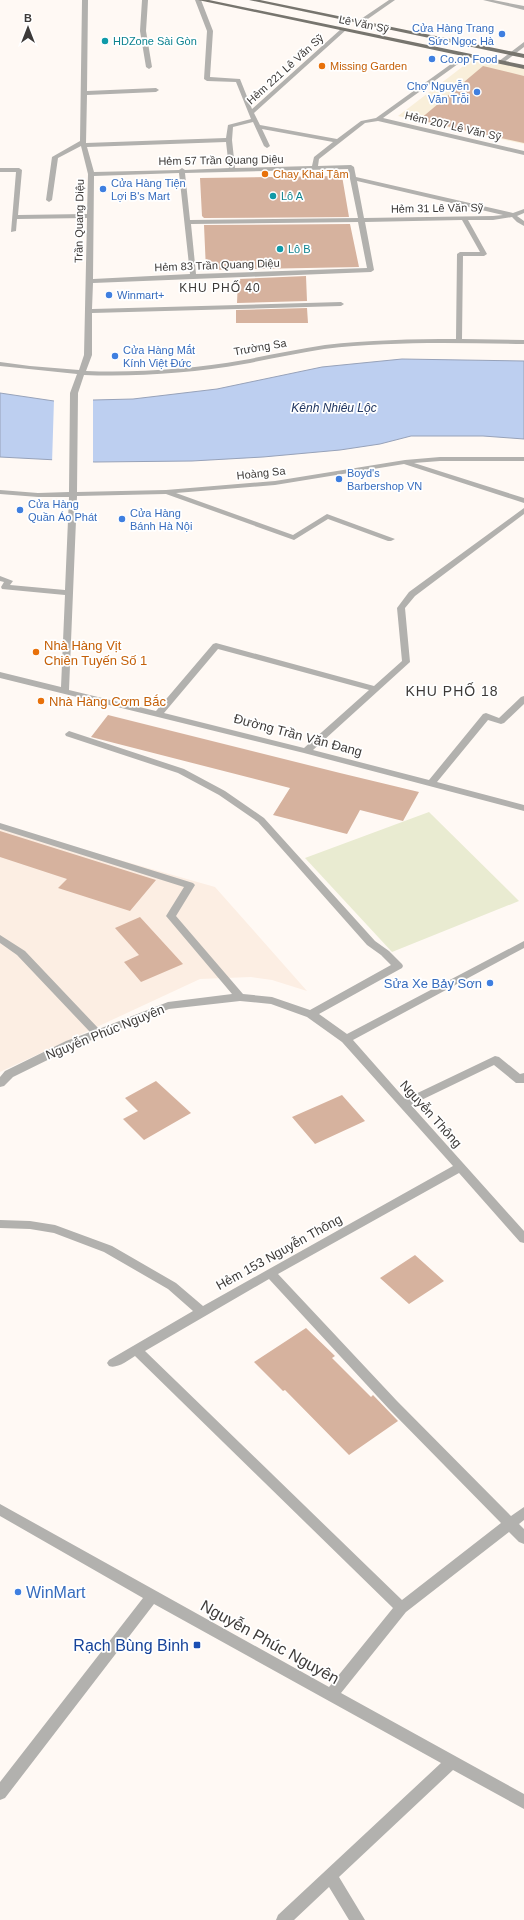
<svg xmlns="http://www.w3.org/2000/svg" width="524" height="1920" font-family="Helvetica,sans-serif">
	<rect width="100%" height="100%" fill="#fff9f4"/>
	<path fill="#f9efda" d="M474 58 524 68V144L398 116Z"/>
	<path fill="#fceee3" d="M0 826 215 887 307 991 272 980 251 977 200 979 0 1072Z"/>
	<path fill="#e9ebd1" d="M429 812 519 901 392 952 305 858Z"/>
	<path fill="#bdcff0" stroke="#97a2b9" d="M402 359 524 361V439L483 436H411L380 444 340 450 263 457 192 461 95 462 0 457V393L54 401 133 399 217 389 322 367Z"/>
	<path fill="#fff9f4" d="M54 399H93V464L52 463Z"/>
	<path fill="#d6b29e" d="M483 66 524 76V143L419 120Z
		M342 176 349 217 204 218 202 216 200 178Z
		M350 224 359 267 206 270 204 225Z
		M306 276 307 301 237 303 238 279Z
		M307 308 308 323H236V310Z
		M108 715 340 773 419 792 403 821 360 810 347 834 273 815 290 788 91 737Z
		M0 831 156 880 130 911 58 888 67 879 0 857Z
		M140 917 183 964 141 982 124 962 139 955 115 928Z
		M156 1081 191 1113 144 1140 123 1119 138 1111 125 1098Z
		M342 1095 365 1121 315 1144 292 1117Z
		M415 1255 444 1281 409 1304 380 1278Z
		M306 1328 335 1356 332 1358 371 1397 373 1395 398 1421 349 1455 285 1390 283 1391 254 1362Z"/>
	<g fill="none" stroke-linecap="round" stroke-linejoin="round">
		<path fill="#b2b1ae" fill-rule="evenodd" d="M82 0H88L87 91 156 88 159 90 156 92 87 95 86 143 226 138 228 125 251 119 236 82 207 81 204 79 207 31 195 0H201L213 31 210 77 240 79 252 109 341 29 346 30 254 113 260 125 337 139 361 121 376 118 465 54H469V56L383 118 524 151V155L378 121 365 123 319 159 318 166 351 165 354 167 356 177 513 213 524 209V213L517 216 524 221V226L517 222 512 217 493 220H468L487 254 484 256H463L462 339 524 340V344C457 343 391 341 324 349 297 353 271 359 244 364 192 373 137 377 84 375L78 393 77 492 166 490 275 481 405 460 440 457H524V461H440L414 463 524 498V503L404 464 275 485 176 493 293 535 327 514 395 539 391 541H388L328 519 294 540 166 494 77 496 69 690 156 711 213 644 216 643 374 686 402 661 397 608 409 592 524 508V514L415 596 405 608 410 662 313 750 429 780 483 714 486 713 499 718 521 697 524 696V704L504 723 501 724 488 720 437 782 524 805V811L304 753 0 678V672L61 687 65 595 2 589 1 587 4 582 0 581V576L13 581 10 585 65 590 69 497H38L0 494V490L38 493 69 492 70 393 77 374 0 366V362L30 366 79 370 84 355 87 218 17 219 16 231 11 232 16 172H0V168H19L22 170 18 215 87 214 88 174 81 146 58 158 52 200 49 202 46 200 52 157 80 141ZM253 122 264 146 267 148 270 146 262 129 333 142 314 157 312 166 235 168 232 140 233 127ZM226 142 229 168 185 170 182 168 179 170 94 172 87 147ZM348 169 358 218 190 220 185 173ZM179 173 190 274 93 279 94 176ZM357 181 503 215 493 216 364 218ZM462 220 480 252H460L457 254 456 339C412 339 368 340 325 345 297 349 271 355 244 360 192 369 138 373 86 371L92 355V313L341 306 344 304 341 302 92 309 93 283 371 272 374 270 365 222ZM358 222 367 268 196 274 191 224ZM218 649 369 690 304 748 164 713Z
			M142 0H148L146 31 152 67 149 69 146 67 140 31Z
			M389 0H395L362 23H358V21Z
			M483 0H493L524 6V10Z
			M524 42V47L503 63H499V61Z
			M69 731 184 769 225 791 264 818 375 941 389 951 402 964 403 966 402 968 319 1014 347 1034 524 941V948L353 1040 405 1099 495 1056 499 1057 520 1074 524 1073V1083H516L494 1065 411 1105 524 1231V1243L520 1242 459 1173 278 1274 397 1401 511 1516 524 1507V1520L519 1524 524 1529V1544L519 1542 509 1532 406 1612 341 1693 524 1794V1809L453 1770 339 1877 365 1920H349L329 1887 294 1920H276L278 1915 441 1763 154 1604 5 1798 0 1800V1782L143 1598 0 1516V1504L329 1687 393 1608 135 1356C127 1361 117 1369 109 1366L107 1363 109 1360 193 1311 168 1289 104 1252 54 1233 30 1229 0 1228V1220L30 1221 55 1225 112 1246 176 1283 203 1306 453 1166 342 1042 307 1017 271 1004 240 1001 169 1009 74 1047 13 1077 4 1086 0 1087V1077L5 1071 66 1041 90 1032 17 955 0 943V935L25 951 99 1029 168 1002 232 994 166 916 184 887 0 829V823L193 883 195 885 176 916 243 994 272 997 310 1010 391 965 381 955 367 945 258 822 219 795 178 773 66 736 65 734ZM269 1279 389 1409 501 1523 402 1600 145 1351Z"/>
		<path fill="#77756e" fill-rule="evenodd" d="M198 0H209L524 65V69Z
			M249 0H260L524 54V58Z"/>
	</g>
	<g fill="#3f7fe0" stroke="#fff" stroke-width="1.5">
		<circle cx="502" cy="34" r="4"/>
		<circle cx="432" cy="59" r="4"/>
		<circle cx="477" cy="92" r="4"/>
		<circle cx="103" cy="189" r="4"/>
		<circle cx="109" cy="295" r="4"/>
		<circle cx="115" cy="356" r="4"/>
		<circle cx="339" cy="479" r="4"/>
		<circle cx="20" cy="510" r="4"/>
		<circle cx="122" cy="519" r="4"/>
		<circle cx="490" cy="983" r="4"/>
		<circle cx="18" cy="1592" r="4"/>
	</g>
	<g fill="#0f9aa8" stroke="#fff" stroke-width="1.5">
		<circle cx="105" cy="41" r="4"/>
		<circle cx="273" cy="196" r="4"/>
		<circle cx="280" cy="249" r="4"/>
	</g>
	<g fill="#e8710a" stroke="#fff" stroke-width="1.5">
		<circle cx="322" cy="66" r="4"/>
		<circle cx="265" cy="174" r="4"/>
		<circle cx="36" cy="652" r="4"/>
		<circle cx="41" cy="701" r="4"/>
	</g>
	<rect fill="#1a4fb4" stroke="#fff" stroke-width="1.5" x="193" y="1641" width="8" height="8" rx="2"/>
	<g text-anchor="middle" dominant-baseline="central" stroke-width="3.5" stroke-linejoin="round" paint-order="stroke">
		<g font-size="11" fill="#3d3a38" stroke="#fff">
			<text transform="translate(364 24) rotate(12)">Lê Văn Sỹ</text>
			<text transform="translate(285 69) rotate(-42)">Hẻm 221 Lê Văn Sỹ</text>
			<text transform="translate(453 126) rotate(13)">Hẻm 207 Lê Văn Sỹ</text>
			<text transform="translate(221 160) rotate(-1)">Hẻm 57 Trần Quang Diệu</text>
			<text transform="translate(437 208) rotate(-1)">Hẻm 31 Lê Văn Sỹ</text>
			<text transform="translate(79 221) rotate(-89)">Trần Quang Diệu</text>
			<text transform="translate(217 265) rotate(-2)">Hẻm 83 Trần Quang Diệu</text>
			<text transform="translate(260 347) rotate(-10)">Trường Sa</text>
			<text transform="translate(261 473) rotate(-6)">Hoàng Sa</text>
		</g>
		<g font-size="11" fill="#366cbe" stroke="#fff" text-anchor="start">
			<text x="494" y="28" text-anchor="end">Cửa Hàng Trang<tspan x="494" dy="13">Sức Ngọc Hà</tspan></text>
			<text x="440" y="59">Co.op Food</text>
			<text x="469" y="86" text-anchor="end">Chợ Nguyễn<tspan x="469" dy="13">Văn Trỗi</tspan></text>
			<text x="111" y="183">Cửa Hàng Tiện<tspan x="111" dy="13">Lợi B's Mart</tspan></text>
			<text x="117" y="295">Winmart+</text>
			<text x="123" y="350">Cửa Hàng Mắt<tspan x="123" dy="13">Kính Việt Đức</tspan></text>
			<text x="347" y="473">Boyd's<tspan x="347" dy="13">Barbershop VN</tspan></text>
			<text x="28" y="504">Cửa Hàng<tspan x="28" dy="13">Quần Áo Phát</tspan></text>
			<text x="130" y="513">Cửa Hàng<tspan x="130" dy="13">Bánh Hà Nội</tspan></text>
		</g>
		<g font-size="11" fill="#0d838f" stroke="#fff" text-anchor="start">
			<text x="113" y="41">HDZone Sài Gòn</text>
			<text x="281" y="196">Lô A</text>
			<text x="288" y="249">Lô B</text>
		</g>
		<g font-size="11" fill="#c56008" stroke="#fff" text-anchor="start">
			<text x="330" y="66">Missing Garden</text>
			<text x="273" y="174">Chay Khai Tâm</text>
		</g>
		<g font-size="12" letter-spacing="1" fill="#3d3a38" stroke="#fff">
			<text x="220" y="288">KHU PHỐ 40</text>
		</g>
		<g font-size="12" font-style="italic" fill="#203661" stroke="#fff">
			<text x="334" y="408">Kênh Nhiêu Lộc</text>
		</g>
		<g font-size="13" fill="#c56008" stroke="#fff" text-anchor="start">
			<text x="44" y="645">Nhà Hàng Vịt<tspan x="44" dy="15">Chiên Tuyến Số 1</tspan></text>
			<text x="49" y="701">Nhà Hàng Cơm Bắc</text>
		</g>
		<g font-size="13" fill="#3d3a38" stroke="#fff">
			<text transform="translate(298 735) rotate(15)">Đường Trần Văn Đang</text>
			<text transform="translate(105 1032) rotate(-22)">Nguyễn Phúc Nguyên</text>
			<text transform="translate(431 1114) rotate(48)">Nguyễn Thông</text>
			<text transform="translate(279 1252) rotate(-29)">Hẻm 153 Nguyễn Thông</text>
		</g>
		<g font-size="13" fill="#366cbe" stroke="#fff" text-anchor="end">
			<text x="482" y="983">Sửa Xe Bảy Sơn</text>
		</g>
		<g font-size="14" letter-spacing="1" fill="#3d3a38" stroke="#fff">
			<text x="452" y="691">KHU PHỐ 18</text>
		</g>
		<g font-size="16" fill="#366cbe" stroke="#fff" text-anchor="start">
			<text x="26" y="1592">WinMart</text>
		</g>
		<g font-size="16" fill="#3d3a38" stroke="#fff">
			<text transform="translate(270 1642) rotate(29)">Nguyễn Phúc Nguyên</text>
		</g>
		<g font-size="16" fill="#164399" stroke="#fff" text-anchor="end">
			<text x="189" y="1645">Rạch Bùng Binh</text>
		</g>
	</g>
	<g transform="translate(28 28)" stroke="#ffffff" stroke-width="3" paint-order="stroke">
	<path d="M0-3L7 15L0 10L-7 15Z" fill="#3d3a38"/>
	<text y="-6" font-size="11" font-weight="bold" text-anchor="middle" fill="#3d3a38">B</text>
	</g>
</svg>
